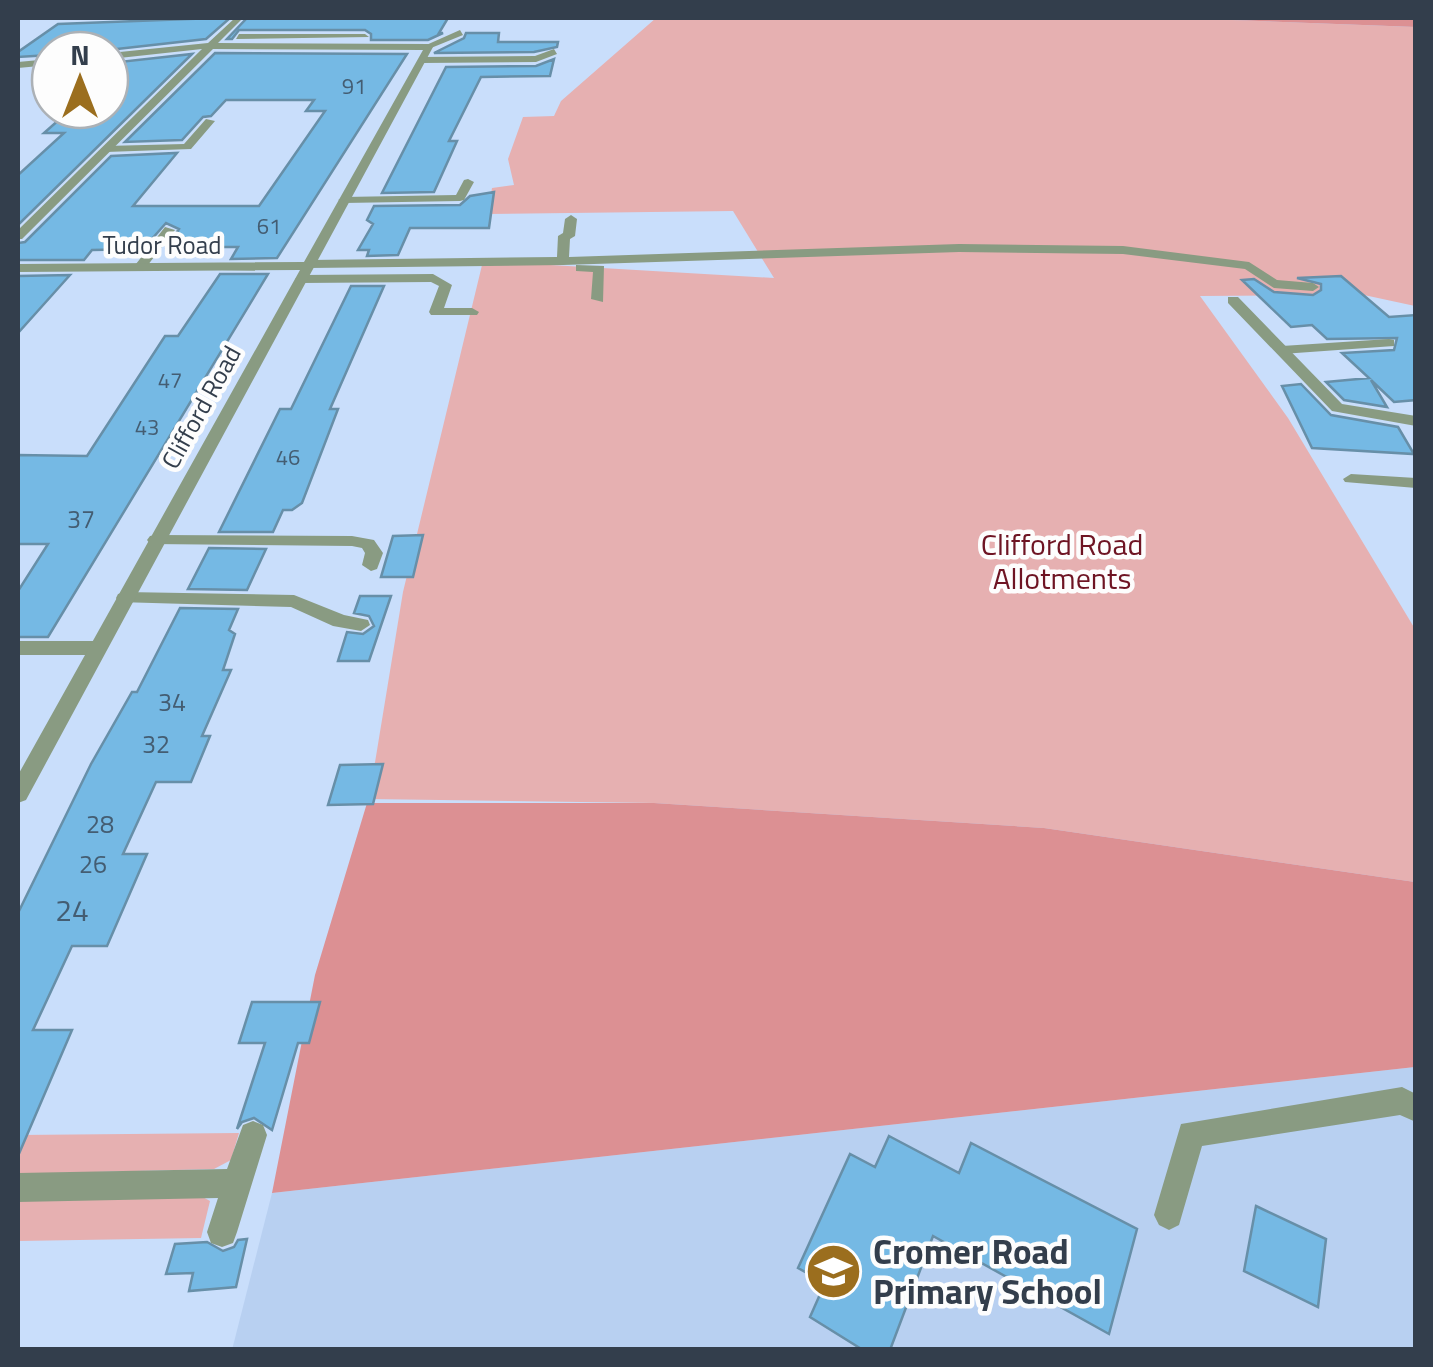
<svg xmlns="http://www.w3.org/2000/svg" width="1433" height="1367" font-family="'Titillium Web',sans-serif">
	<rect width="100%" height="100%" fill="#c9defb"/>
	<path fill="#b8d0f1" d="M1415 1067V1349L232 1350 272 1193Z"/>
	<path fill="#e6b0b1" d="M656 18H1179L1415 27V306L1364 295 1200 296 1288 418 1415 629V882L1044 828 654 803 369 799 403 592 483 261 774 278 733 211 488 214 492 188 514 185 508 159 523 117 554 116 561 101Z
		M239 1133 231 1160 214 1169 18 1174V1135Z
		M199 1195 210 1201 201 1238 18 1241V1200Z"/>
	<path fill="#dc9093" d="M1180 18H1415L1416 27Z
		M367 803H654L1044 828 1415 882V1067L272 1193 315 975Z"/>
	<path fill="#75b9e4" stroke="#678fa8" stroke-width="2.5" d="M215 18H230L206 39 108 50H50V55L18 57V52L58 24Z
		M247 18H448L439 33H443L428 40H371V34L365 30H239L232 39H227Z
		M466 33H499L498 42H558L557 47 534 52 434 53 464 38Z
		M215 53 407 54 277 258 231 259 238 247H167L179 229 166 223 143 249 92 250 84 260H18V243L25 242 111 156 177 153 133 206H259L325 111H306L314 100H226L211 116 203 117 182 140 125 142Z
		M192 54 18 225V175L64 133H44L70 110H110V63Z
		M554 59 550 76 481 77 449 141H457L434 192 382 193 446 67 536 66Z
		M494 192 489 228H410L398 255 367 256 369 250H358L373 224 367 220 374 206 460 205 470 196Z
		M220 274H268L48 637H18V591L48 544H18V455L87 456 165 336H178Z
		M70 275 18 333V276Z
		M1341 276 1389 317 1416 315V400L1394 402 1371 380 1387 407 1344 400 1326 382 1369 378 1342 353 1394 350 1397 338 1327 339 1312 325 1291 327 1242 280 1254 279 1274 292 1313 295 1321 290V284L1297 278Z
		M351 286H384L330 409H338L302 503 292 510H283L273 532H219L280 409H291Z
		M1301 384 1331 415 1398 427 1414 454 1312 448 1282 386Z
		M423 535 413 577H381L393 536Z
		M209 548 266 549 247 590 188 589Z
		M360 596H391L369 661H338L347 632 363 634 374 626 369 616 354 613Z
		M180 608 238 609 229 630 235 634 223 670H231L202 736H210L191 782H156L123 854H147L107 946H72L33 1030H72L18 1156V913L91 764 132 692H137Z
		M383 764 373 804 328 805 340 765Z
		M252 1002H320L309 1043H298L272 1130 254 1118 242 1122 237 1129 265 1043H239Z
		M889 1136 959 1173 971 1143 1137 1229 1109 1334 933 1236 890 1350H863L810 1317 825 1283 798 1268 850 1154 875 1167Z
		M1256 1206 1326 1239 1318 1307 1244 1271Z
		M247 1239 236 1287 189 1291 193 1273 166 1274 175 1244 207 1242 223 1251 234 1247 238 1240Z"/>
	<g fill="none" stroke-linecap="round" stroke-linejoin="round">
		<path fill="#899b82" fill-rule="evenodd" d="M460 30 463 35 431 48 424 46Z
			M239 34H365L369 37 236 39Z
			M554 49 557 54 536 62 422 63 418 60 422 57 535 56Z
			M206 119 215 121 191 149 106 152 101 149 106 146 184 144Z
			M468 179 474 182 464 200 460 201 344 203 338 200 344 197 456 195 464 180Z
			M571 215 577 219 575 236 570 239 569 257 959 244 1123 246 1249 262 1277 280 1313 283 1319 287 1313 291 1274 288 1245 269 1123 254 959 252 563 265 309 268 303 264 309 260 557 257 558 236 563 233 565 219Z
			M165 227 175 230 144 270H136V264Z
			M576 265 604 266 603 302 591 299 593 272 576 271Z
			M433 274 452 285 444 308H472L479 312 477 315H431L429 312 439 286 431 282 301 283 295 279 301 275Z
			M1389 339 1394 340V346L1282 354 1275 350 1282 346Z
			M1351 474 1416 478V488L1345 482 1343 479Z
			M156 535 352 536 374 540 383 553 377 569 371 571 362 565 365 553 362 548 352 546 150 544 147 540 150 536Z
			M125 592 294 595 344 615 368 620 370 625 361 631 333 626 291 607 118 602 116 598 118 594Z
			M18 641H96L106 648 96 655H18Z
			M1402 1087 1416 1094V1122L1400 1115 1202 1146 1179 1225 1169 1230 1159 1225 1154 1215 1181 1124Z
			M253 1121 263 1125 267 1135 237 1232 233 1243 222 1247 211 1243 207 1232 218 1198 18 1202V1173L227 1169 243 1125Z"/>
		<path fill="#899b82" fill-rule="evenodd" d="M235 18H243L218 43 429 44 433 47 26 800 18 803V775L300 270 18 272V264L304 262 423 50 213 49 22 239H18V230L202 49 110 59V53L208 43Z
			M50 59V65L18 68V62Z
			M1228 297H1238L1342 404 1416 416V426L1332 411 1228 303Z"/>
	</g>
	<defs>
		<symbol id="school-disc" viewBox="-11 -11 22 22"><circle r="9.5" fill="#9b6e1e" stroke="#fdfdfd"/><path d="M0-5L7-2L0 1L-7-2ZM-4 1L0 2.5L4 1V4Q0 6-4 4Z" fill="#fff"/></symbol>
	</defs>
	<g fill-rule="evenodd">
		<use href="#school-disc" x="802" y="1240" width="63" height="63"/>
	</g>
	<g text-anchor="middle" dominant-baseline="central" stroke-width="9" stroke-linejoin="round" paint-order="stroke">
		<g font-size="22" fill="#445d72">
			<text x="354" y="86">91</text>
			<text x="269" y="226">61</text>
			<text x="170" y="380">47</text>
			<text x="147" y="427">43</text>
			<text x="288" y="457">46</text>
		</g>
		<g font-size="25" fill="#333e4c" stroke="#fdfdfd">
			<text x="162" y="245">Tudor Road</text>
			<text transform="translate(201 407) rotate(-61)">Clifford Road</text>
		</g>
		<g font-size="25" fill="#445d72">
			<text x="81" y="519">37</text>
			<text x="172" y="702">34</text>
			<text x="156" y="744">32</text>
			<text x="100" y="824">28</text>
			<text x="93" y="864">26</text>
		</g>
		<g font-size="30" fill="#6e1423" stroke="#fdfdfd">
			<text x="1062" y="544">Clifford Road<tspan x="1062" dy="34">Allotments</tspan></text>
		</g>
		<g font-size="30" fill="#445d72">
			<text x="72" y="910">24</text>
		</g>
		<g font-size="35" font-weight="bold" fill="#333e4c" stroke="#fdfdfd" text-anchor="start">
			<text x="873" y="1251">Cromer Road<tspan x="873" dy="40">Primary School</tspan></text>
		</g>
	</g>
	<rect width="1433" height="1367" fill="none" stroke="#333e4c" stroke-width="40"/>
	<g transform="translate(80 80)"><circle r="48" fill="#fdfdfd" stroke="#acb1b6" stroke-width="2.5"/>
	<path d="M0-8L18 38L0 25L-18 38Z" fill="#9b6e1e"/>
	<text y="-15" font-size="28" font-weight="bold" text-anchor="middle" fill="#333e4c">N</text>
	</g>
</svg>
